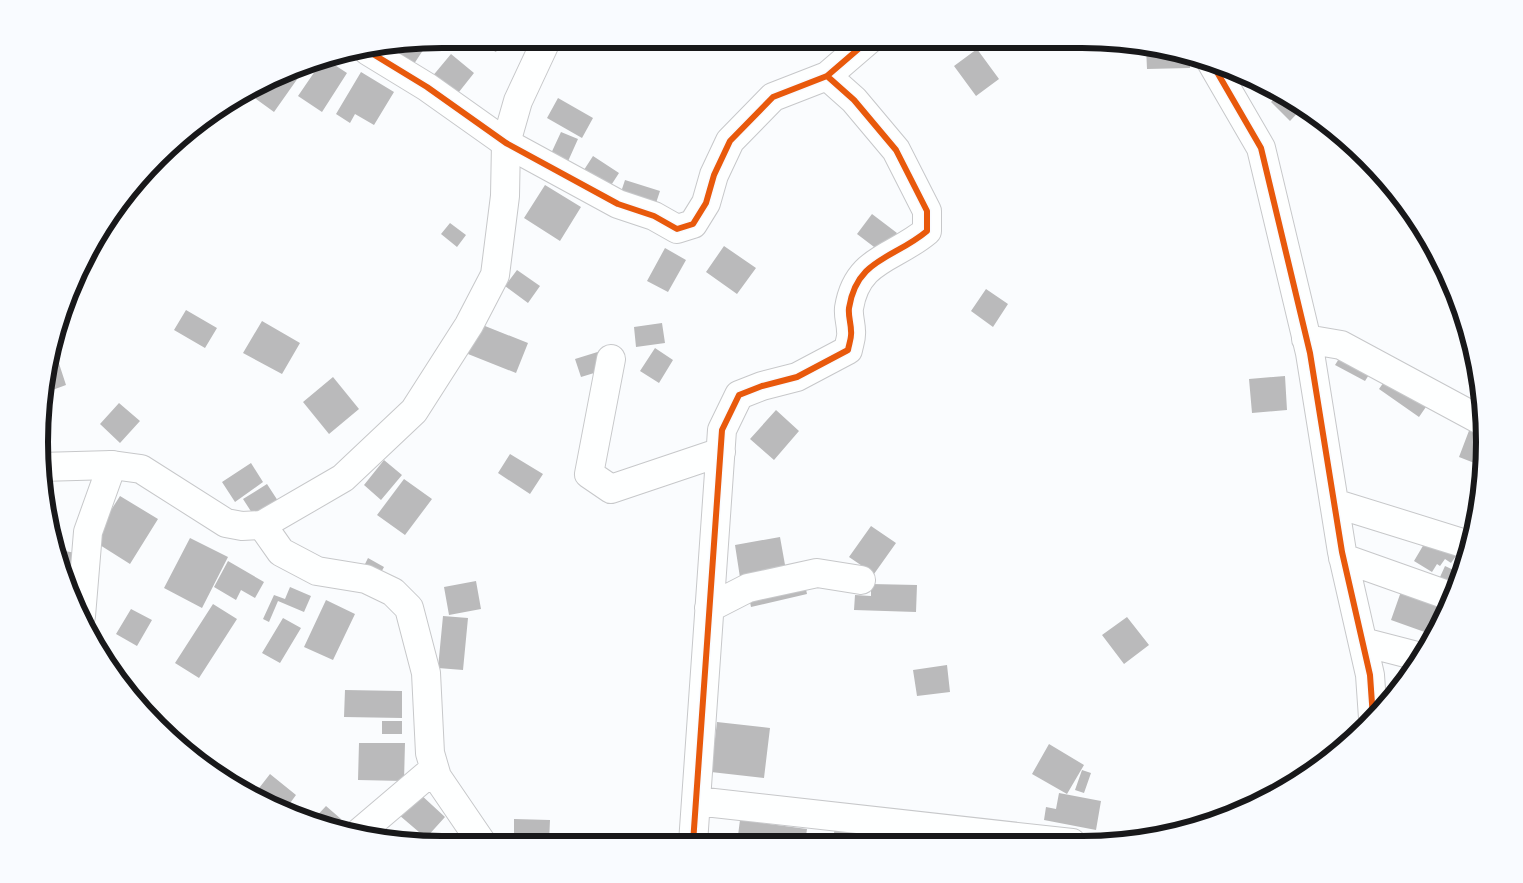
<svg xmlns="http://www.w3.org/2000/svg" width="1523" height="883" font-family="'Public Sans',sans-serif">
	<rect width="100%" height="100%" fill="#fafcfe"/>
	<path fill="#bababb" d="M472 39H503L496 52Z
		M662 39H691L684 51Z
		M816 39H849L839 54Z
		M429 41 412 67 389 53 393 47Z
		M1146 47 1190 56V68L1147 69Z
		M977 49 999 79 976 96 954 66Z
		M451 54 474 73 455 97 431 78Z
		M324 58 347 73 322 112 298 96Z
		M290 72 298 78 274 112 249 94Z
		M361 72 394 92 374 125 355 114 350 123 336 114Z
		M1279 94 1304 106 1290 121 1271 102Z
		M558 98 593 118 582 138 547 118Z
		M561 132 578 139 565 168 548 160Z
		M593 156 619 173 608 190 582 173Z
		M625 180 660 191 654 209 619 198Z
		M545 185 581 207 560 241 524 218Z
		M872 214 897 233 882 253 857 234Z
		M450 223 466 235 457 247 441 234Z
		M724 246 756 268 737 294 706 272Z
		M665 248 686 260 668 292 647 281Z
		M517 270 540 286 528 303 505 286Z
		M986 289 1008 304 993 327 971 311Z
		M186 310 217 328 205 348 174 330Z
		M262 321 300 343 282 374 243 353Z
		M662 323 665 343 636 347 634 327Z
		M480 324 528 343 516 373 468 354Z
		M52 342 66 385 47 392Z
		M655 348 673 360 659 383 640 371Z
		M604 350V370L581 377 575 359Z
		M1342 354 1372 370 1365 381 1335 365Z
		M1285 376 1287 410 1252 413 1249 379Z
		M1388 376 1428 404 1419 417 1379 389Z
		M333 377 359 409 329 434 303 402Z
		M119 403 140 421 120 443 100 424Z
		M776 410 799 431 774 460 750 439Z
		M1470 428 1483 433 1482 466 1459 457Z
		M510 454 543 474 530 494 498 473Z
		M384 460 402 475 381 500 364 485Z
		M251 463 263 482 235 502 222 482Z
		M404 479 432 499 405 535 377 515Z
		M267 484 278 501 254 516 243 499Z
		M120 496 158 519 130 564 92 540Z
		M871 526 896 543 874 574 849 557Z
		M780 537 787 576 741 584 735 545Z
		M190 538 228 557 202 608 164 588Z
		M1427 539 1456 556 1451 563 1445 559 1440 566 1437 564 1432 572 1414 561Z
		M59 550 76 553 69 595Z
		M368 558 384 567 377 580 361 572Z
		M228 561 264 582 255 598 241 590 236 600 214 587Z
		M1445 566 1460 573 1454 595 1436 586Z
		M804 580 807 594 751 607 748 593Z
		M476 581 481 609 449 615 444 587Z
		M1404 583 1447 598 1433 635 1391 620Z
		M871 584 917 585 916 612 854 610 855 595 871 596Z
		M290 587 311 596 304 612 278 601 269 622 263 619 274 595 285 599Z
		M326 600 355 614 333 660 304 647Z
		M213 604 237 619 199 678 175 663Z
		M131 609 152 620 137 646 116 634Z
		M443 616 468 618 463 670 438 668Z
		M1127 617 1149 645 1124 664 1102 635Z
		M283 618 301 628 280 663 262 653Z
		M1405 661 1417 665 1398 688Z
		M947 665 950 692 917 696 913 670Z
		M345 690 402 691V718L344 717Z
		M382 721H402V734H382Z
		M717 722 770 728 764 778 711 772Z
		M359 743H405L404 781 358 780Z
		M1049 744 1084 765 1067 794 1032 774Z
		M194 753 208 761 206 765 193 754Z
		M1082 770 1091 773 1084 793 1075 790Z
		M270 774 296 795 285 810 256 792Z
		M419 793 445 817 426 838 399 815Z
		M1059 793 1101 801 1096 830 1044 820 1046 807 1056 809Z
		M326 806 341 819 333 827 312 823 293 814 298 809 312 821Z
		M514 819 550 820 549 843H514Z
		M740 820 807 829 805 843H737Z
		M835 828 888 837 887 843H832Z"/>
	<g fill="none" stroke-linecap="round" stroke-linejoin="round">
		<defs>
			<path id="minor" d="M368 51 427 87 506 143 618 204 654 216 677 229 693 224 706 203 714 175 730 141 773 97 827 76 870 39
				M1210 60 1261 148 1310 353 1342 552 1370 675 1373 718
				M1306 339 1341 345 1482 421
				M611 359 589 474 611 489 721 452
				M1334 503 1469 545
				M262 525 281 552 317 571 366 579 393 592 409 608 426 673 430 753 437 777 482 843
				M1343 558 1453 597
				M709 608 748 588 817 573 861 580
				M81 616 88 532 112 465
				M1363 642 1421 657
				M696 801 1072 843
				M360 832 434 769
				M693 843 722 430 739 395 762 386 797 377 848 350C849 344 852 337 851 331 851 323 848 316 849 308 857 258 894 259 927 231V211L896 150 854 100 827 76"/>
			<path id="secondary" d="M40 467 112 465 141 469 226 523 242 526 262 525 343 478 414 411 469 325 495 275 505 196 506 143 518 101 547 39"/>
		</defs>
		<use href="#minor" stroke="#c7c8ca" stroke-width="30"/>
		<use href="#secondary" stroke="#c7c8ca" stroke-width="30"/>
		<use href="#minor" stroke="#feffff" stroke-width="28"/>
		<use href="#secondary" stroke="#feffff" stroke-width="28"/>
		<defs>
			<path id="cycleway" d="M368 51 427 87 506 143 618 204 654 216 677 229 693 224 706 203 714 175 730 141 773 97 827 76 870 39
				M1210 60 1261 148 1310 353 1342 552 1370 675 1373 718
				M693 843 722 430 739 395 762 386 797 377 848 350C849 344 852 337 851 331 851 323 848 316 849 308 857 258 894 259 927 231V211L896 150 854 100 827 76"/>
		</defs>
		<use href="#cycleway" stroke="#f9fbff" stroke-width="9"/>
		<use href="#cycleway" stroke="#e8590c" stroke-width="6"/>
	</g>
	<path d="M0 0H1523V883H0ZM442 48H1082A394 394 0 0 1 1476 442V442A394 394 0 0 1 1082 836H442A394 394 0 0 1 48 442V442A394 394 0 0 1 442 48Z" fill="#f9fbff" fill-rule="evenodd"/>
	<path fill="none" stroke="#18181a" stroke-width="6" d="M442 48H1082A394 394 0 0 1 1476 442V442A394 394 0 0 1 1082 836H442A394 394 0 0 1 48 442V442A394 394 0 0 1 442 48Z"/>
</svg>
